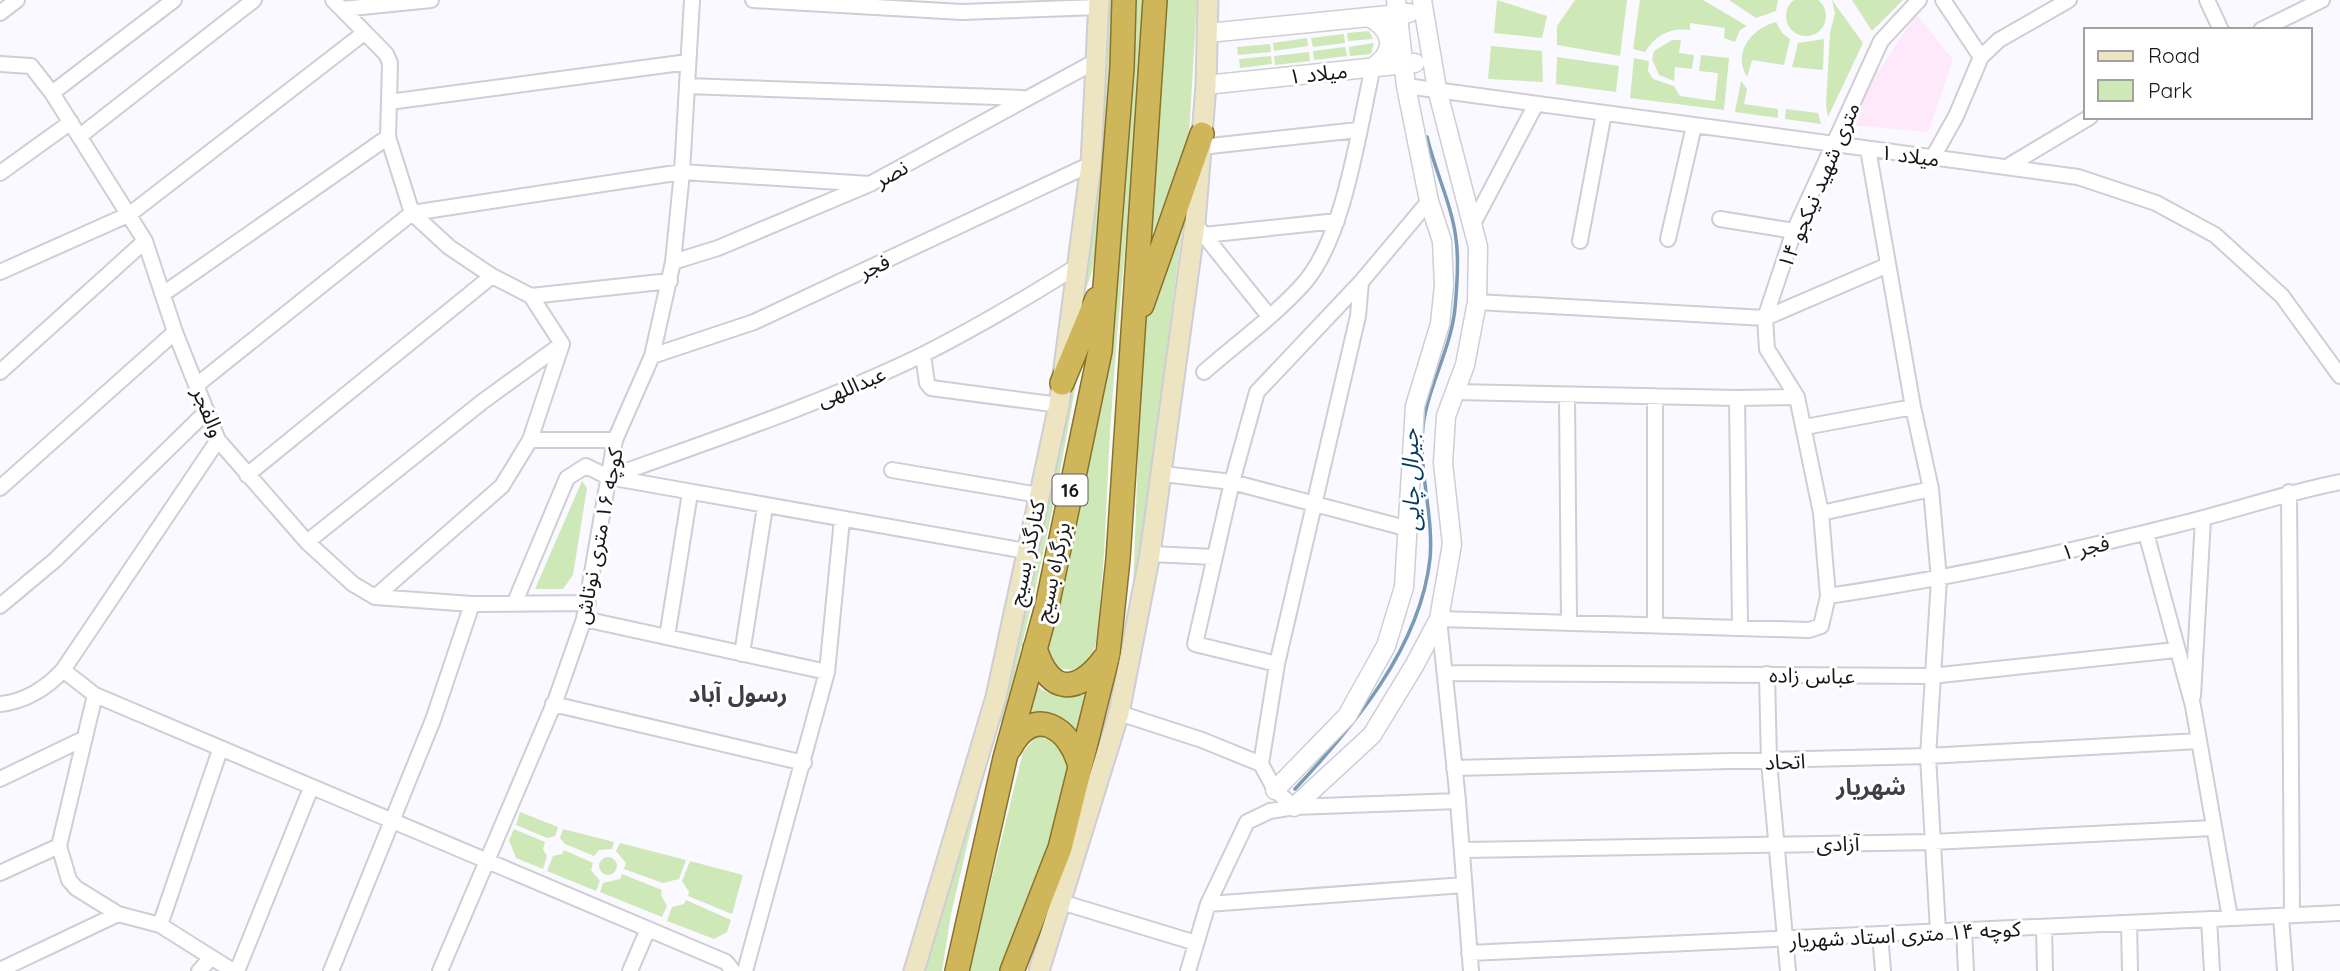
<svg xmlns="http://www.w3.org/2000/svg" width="2340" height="971" font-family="Quicksand,'Noto Sans Arabic',sans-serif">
	<rect width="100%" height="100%" fill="#faf9ff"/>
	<path fill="#fde9f9" d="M1916 14 1953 60 1928 132 1849 125 1873 74 1879 71Z"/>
	<path fill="#cee8b8" d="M1786 16a20 20 0 1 1 40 0a20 20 0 1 1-40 0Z
		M1103 0H1114L1097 238 1092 272 1077 313Z
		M1137 0H1143C1139 135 1121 269 1112 404 1107 466 1107 528 1101 590 1099 610 1100 633 1093 653 1087 672 1071 672 1055 667L1047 653 1132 85Z
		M1164 0H1197L1189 135 1147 249Z
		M1497 0 1547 16 1542 38 1494 33Z
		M1575 0H1627L1620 56 1557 45V26Z
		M1640 0H1703L1747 26 1740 30 1735 42 1724 38 1725 28 1690 23V30C1671 27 1655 35 1645 52L1633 49Z
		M1729 0H1778L1776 11 1756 18Z
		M1832 0 1863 43 1828 117 1826 105 1830 33 1835 13Z
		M1852 0H1903L1872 31Z
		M1776 22 1782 33 1790 39 1784 65 1752 60 1747 77C1732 53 1752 28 1776 22Z
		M1369 31 1373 39 1348 41 1347 33Z
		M1344 34 1345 43 1313 47 1311 38Z
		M1307 38 1308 46 1274 51 1273 43Z
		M1824 39 1823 70 1792 67 1798 43Z
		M1672 40H1681L1679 53 1694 55 1692 69 1675 67 1674 81 1659 75 1652 59 1654 51Z
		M1374 43 1371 54 1350 56 1349 47Z
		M1270 44 1271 52 1238 55 1237 47Z
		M1491 46 1542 51 1543 82 1488 79Z
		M1345 47 1347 56 1314 60 1313 51Z
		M1309 52 1310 61 1275 65 1274 56Z
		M1701 55 1729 58 1724 110 1630 98 1634 58 1649 61 1648 71 1653 79 1674 86 1680 96 1715 101 1718 73 1699 71Z
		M1271 56 1272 64 1240 68 1239 59Z
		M1557 57 1619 66 1616 92 1556 84Z
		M1741 81 1747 89 1744 104 1778 109V118L1735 112Z
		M1786 109 1818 113 1821 124 1785 119Z
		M1186 200 1132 617 1138 455 1135 367 1147 309Z
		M1082 346C1062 473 1035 599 1002 723L995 720 1068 384Z
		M582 481 587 488 573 575 563 589H535Z
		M1034 683C1050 699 1065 696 1087 693L1077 731 1065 725 1023 723Z
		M1036 737 1058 741 1072 760 1053 831 999 971H969L1023 752Z
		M992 739 951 914 942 971H920Z
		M520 812 558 827 555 836 547 838 516 825Z
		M514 829 545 842 543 849 547 856 543 869 516 858 509 840Z
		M563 829 614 842 612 849 599 850 594 856 565 844 560 838Z
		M620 843 686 860 679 879 663 883 624 869 626 863 616 851Z
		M564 850 593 863 591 870 600 881 596 891 547 871 553 856 562 854Z
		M599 866a9 9 0 1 1 18 0a9 9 0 1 1-18 0Z
		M690 861 743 875 732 914 688 896 689 892 682 881Z
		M622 874 662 890 661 895 667 906 662 917 600 892 603 883 620 879Z
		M686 900 731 920 727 932 714 939 667 921 672 907 684 904Z"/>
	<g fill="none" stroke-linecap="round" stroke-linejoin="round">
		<path stroke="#7a9bb5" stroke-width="3.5" d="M1295 789C1353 727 1420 648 1430 559 1434 515 1418 471 1423 426 1428 386 1451 349 1455 308 1457 287 1459 260 1456 239 1452 205 1435 171 1427 137"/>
		<defs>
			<path id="minor" d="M333 0 386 54 390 63 388 137 412 213 449 247 492 276 531 296 562 344 530 440 502 486 375 597
				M753 0 962 12 1099 7
				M1943 0 1981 57
				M2207 0 2221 30
				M342 9 431 0
				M0 13 17 0
				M2261 30 2322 0
				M0 64 31 66 52 93 145 241 175 332 218 440 307 542 353 584 375 597 472 604 588 603
				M687 86 1023 98
				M1406 86 2078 177 2156 203 2215 235 2282 296 2340 376
				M52 93 174 0
				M389 102 688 62
				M80 136 254 0
				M1201 147 1358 130
				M1868 149 1913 407 1931 489 1939 579 1928 756 1938 931
				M1932 159 1956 116 1981 57 1999 40 2069 0
				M2010 165 2090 117
				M0 173 71 122
				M1720 219 1794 231
				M1473 224 1536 104
				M1200 230 1269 316
				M1204 235 1337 221
				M1668 239 1694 126
				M1580 241 1604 113
				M673 262 718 248 870 184 1098 60
				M0 272 130 214 364 33
				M163 294 388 137
				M531 296 670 281
				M1477 302 1765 318 1888 265
				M923 355 927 383 931 388 1059 405
				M652 356 754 322 1091 164
				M0 372 145 241
				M1204 372C1237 343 1276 315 1305 282 1345 235 1359 127 1373 67
				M198 384 412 213 682 172 870 184
				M1455 392 1737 398 1797 397
				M1567 396 1569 622
				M1737 398 1740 627
				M1805 427 1913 407
				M530 440H615
				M892 470 1039 495
				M1163 474 1232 482 1409 529
				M247 475 492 276
				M610 477C715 439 821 404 922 355 976 328 1028 297 1079 265
				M0 488 175 332
				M2289 492 2292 915
				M1821 513 1931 489
				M2146 533 2193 706 2230 918
				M307 542 482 402 562 344
				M1150 554 1215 557
				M1828 596C1945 579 2061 554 2176 525 2231 512 2284 493 2340 482
				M515 602 567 478 586 466 608 477 1026 551
				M0 606 55 560 207 411
				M584 619 827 672
				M1655 623V396
				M667 637 690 493
				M742 654 765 507
				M1277 664 1195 644 1232 482 1257 392 1361 282
				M63 670 95 695 726 962 733 971
				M1446 673 1931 676 2176 650
				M1767 674 1769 762 1788 971
				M95 695 59 846 69 880 76 888 118 914 160 925 233 971
				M2193 696 2203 519
				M0 704C24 702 47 688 63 670L218 440
				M553 704 804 763
				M1119 713 1202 740 1261 764 1275 790 1294 807
				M1261 764 1277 664 1358 316 1361 282 1429 201
				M1454 768 1928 756 2199 741
				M0 779 85 738
				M1463 850 1932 842 2213 828
				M0 873 59 846
				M1061 902 1196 943
				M1208 904 1464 885
				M2281 916 2285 971
				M2209 919 2212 971
				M2129 923 2130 971
				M160 925 220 750
				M2044 927 2045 971
				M1964 930 1966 971
				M1880 934 1883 971
				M1469 953 2340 913
				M0 970 118 914
				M199 971 210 959
				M237 971 311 788
				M331 971 433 720 472 604
				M440 971 556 699 584 619 615 440 652 356 673 262 682 172 692 0
				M630 971 648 929
				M745 971 827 672 842 519
				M1188 971 1208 904 1247 822 1270 811 1294 807 1458 801
				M1471 971 1458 801 1439 619 1809 630 1821 626 1828 596 1821 513 1797 397 1767 349 1765 318 1794 231 1881 41 1919 0"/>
			<path id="tertiary" d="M1369 17C1393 30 1397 51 1373 67
				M1208 33 1409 13
				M1206 85 1415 63
				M1275 790 1347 716 1386 646 1404 587 1415 406 1440 324 1444 285 1442 241 1429 201 1406 86 1396 0
				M1294 807 1372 735 1414 666 1439 619 1452 544 1443 463 1446 416 1465 365 1477 302 1478 247 1437 89 1422 0"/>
			<path id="secondary" d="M914 971 996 697 1059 405 1091 164 1099 0
				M1039 971 1119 713 1150 554 1195 224 1206 85 1208 0"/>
			<path id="trunk" d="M1142 305 1202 134
				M1062 383 1097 299
				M1035 648C1049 695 1078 695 1105 658
				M1010 748C1033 704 1071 727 1080 767
				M957 971 1005 758 1047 606 1100 351 1122 68 1124 0
				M1012 971 1060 848 1108 654 1118 559 1155 0"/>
		</defs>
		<use href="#minor" stroke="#cfcdd5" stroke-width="18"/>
		<use href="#tertiary" stroke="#cfcdd5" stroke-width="21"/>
		<use href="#secondary" stroke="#cfcdd5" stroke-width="23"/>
		<use href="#trunk" stroke="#877329" stroke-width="26"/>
		<use href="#minor" stroke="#fff" stroke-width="14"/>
		<use href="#tertiary" stroke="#fff" stroke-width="18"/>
		<use href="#secondary" stroke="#ede4c1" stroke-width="19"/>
		<use href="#trunk" stroke="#d0b65a" stroke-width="23"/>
	</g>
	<g text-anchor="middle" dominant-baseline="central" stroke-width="6" stroke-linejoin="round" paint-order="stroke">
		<rect fill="#fff" stroke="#5d5d5f" stroke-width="2" x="1052.5" y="474.5" width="35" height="31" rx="5"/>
		<g font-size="19" font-weight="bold" fill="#17171a">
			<text x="1070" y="490">16</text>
		</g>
		<g font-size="21" fill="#17171a" stroke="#fff">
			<text transform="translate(1318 73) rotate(-6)">میلاد ۱</text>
			<text transform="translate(1910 155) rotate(7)">میلاد ۱</text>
			<text transform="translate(891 173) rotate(-29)">نصر</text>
			<text transform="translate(1818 185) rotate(-67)">۱۴ متری شهید نیکجو</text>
			<text transform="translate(874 266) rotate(-25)">فجر</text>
			<text transform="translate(851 386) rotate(-23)">عبداللهی</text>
			<text transform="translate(209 412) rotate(68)">والفجر</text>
			<text transform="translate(598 536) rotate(-79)">کوچه ۱۶ متری نوتاش</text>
			<text transform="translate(2085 547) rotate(-13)">فجر ۱</text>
			<text transform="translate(1026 553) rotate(-78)">کنارگذر بسیج</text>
			<text transform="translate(1052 572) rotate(-78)">بزرگراه بسیج</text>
			<text transform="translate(1812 675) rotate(1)">عباس زاده</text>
			<text transform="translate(1785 761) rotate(-2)">اتحاد</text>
			<text transform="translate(1838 843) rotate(-1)">آزادی</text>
			<text transform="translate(1905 934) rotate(-3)">کوچه ۱۴ متری استاد شهریار</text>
		</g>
		<g font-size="23" font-style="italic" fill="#053d60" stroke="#fff">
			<text transform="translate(1410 480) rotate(-91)">جیرال چایی</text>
		</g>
		<g font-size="23" font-weight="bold" fill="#3f3e44" stroke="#fff">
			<text x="738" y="693">رسول آباد</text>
			<text x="1871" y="786">شهریار</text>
		</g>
	</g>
	<rect x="2084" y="28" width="228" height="91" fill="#ffffff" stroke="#a2a2a3" stroke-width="2"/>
	<rect x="2098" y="51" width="35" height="10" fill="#ede4c1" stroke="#a2a2a3" stroke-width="2"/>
	<text x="2148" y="63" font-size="21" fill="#17171a">Road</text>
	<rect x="2098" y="80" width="35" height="21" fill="#cee8b8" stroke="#a2a2a3" stroke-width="2"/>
	<text x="2148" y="98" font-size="21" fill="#17171a">Park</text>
</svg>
